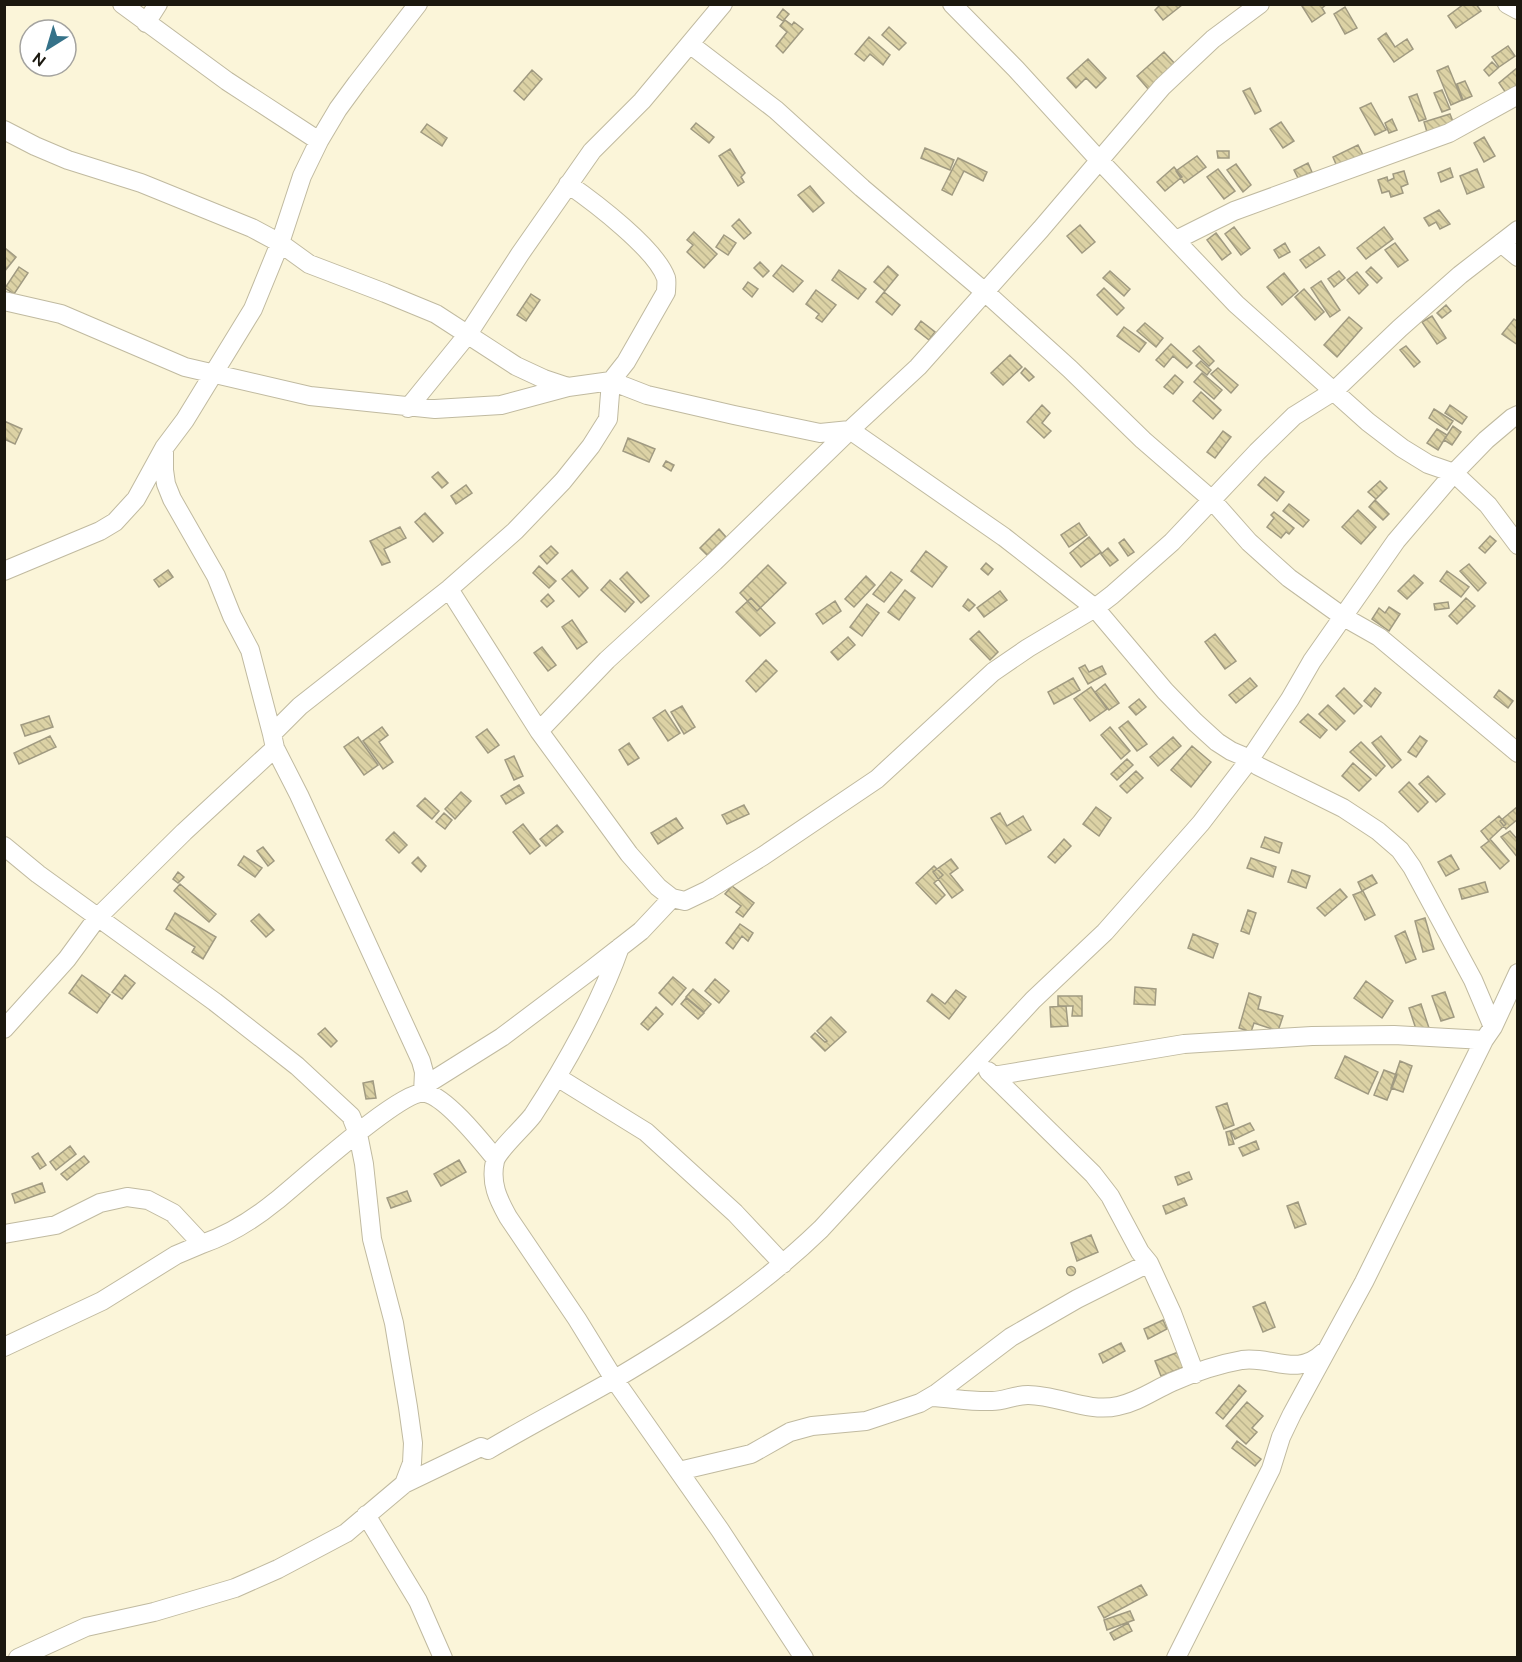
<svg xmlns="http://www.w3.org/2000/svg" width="1522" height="1662" font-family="Ubuntu,sans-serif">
	<defs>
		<pattern id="building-back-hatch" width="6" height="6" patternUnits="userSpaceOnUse" patternTransform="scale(1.5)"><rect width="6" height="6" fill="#dcd2a5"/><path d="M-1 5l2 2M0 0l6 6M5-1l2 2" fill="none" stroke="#bcb48d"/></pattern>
	</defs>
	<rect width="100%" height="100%" fill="#fbf5d9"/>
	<path fill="url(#building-back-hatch)" stroke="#a09a81" stroke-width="1.5" d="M1161 4H1181L1182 5 1163 20 1155 10Z
		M1304 4H1327L1322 8 1325 13 1312 22 1302 6Z
		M1464 4H1476L1481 11 1456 28 1448 16Z
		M1345 7 1357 28 1345 34 1334 14Z
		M783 9 789 14 783 21 777 17Z
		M785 20 792 25 794 22 803 29 783 53 776 46 787 32 780 26Z
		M889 27 906 43 899 50 882 35Z
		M1386 33 1395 47 1407 39 1413 49 1394 62 1378 39Z
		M869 37 890 55 883 65 870 54 864 61 855 54Z
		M1508 46 1515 56 1499 67 1492 57Z
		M1164 52 1177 66 1149 90 1137 76Z
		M1088 59 1106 78 1096 88 1086 78 1076 88 1067 78Z
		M1492 62 1498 68 1489 76 1484 70Z
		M1448 66 1462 100 1451 105 1437 71Z
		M1517 68 1518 84 1506 93 1499 83Z
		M532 70 542 79 524 100 514 91Z
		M1465 81 1472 96 1463 100 1457 84Z
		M1250 88 1261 111 1255 114 1243 91Z
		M1442 90 1450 109 1442 112 1434 93Z
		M1417 94 1426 119 1419 121 1409 97Z
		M1371 103 1386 130 1375 135 1360 108Z
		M1450 114 1454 124 1427 132 1424 122Z
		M1392 119 1397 130 1389 133 1385 123Z
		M1281 122 1294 141 1283 148 1270 129Z
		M696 123 714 137 709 143 691 129Z
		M427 124 447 138 442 146 421 132Z
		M1484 137 1495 156 1484 162 1474 143Z
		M1358 145 1364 157 1338 169 1333 157Z
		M925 148 954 160 950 170 921 158Z
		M730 149 745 173 741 177 744 182 738 186 719 156Z
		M1217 151H1229V158H1218Z
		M1197 156 1206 167 1184 183 1176 171Z
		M958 158 987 172 983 181 964 171 952 195 942 190Z
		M1308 163 1312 172 1298 178 1294 170Z
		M1236 164 1251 185 1243 192 1227 170Z
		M1174 167 1182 177 1165 191 1157 182Z
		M1450 168 1453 177 1441 182 1438 173Z
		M1218 169 1235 191 1224 199 1207 177Z
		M1477 169 1484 187 1467 194 1460 176Z
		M1404 171 1408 184 1401 187 1403 193 1391 197 1389 191 1382 193 1378 180 1387 177 1388 181 1394 178 1393 174Z
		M810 186 824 203 813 212 798 195Z
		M1439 210 1450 224 1440 229 1436 222 1429 226 1424 218Z
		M739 219 751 233 744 239 732 226Z
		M1080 225 1095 242 1082 253 1067 236Z
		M1234 227 1250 248 1241 255 1225 234Z
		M1384 227 1393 239 1366 259 1357 248Z
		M694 232 717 254 704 268 687 252 693 245 687 240Z
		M1216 233 1231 253 1222 260 1207 240Z
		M724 235 736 243 728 255 716 247Z
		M1285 243 1290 252 1279 258 1274 250Z
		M1395 243 1408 260 1398 267 1385 250Z
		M1319 247 1325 255 1306 268 1300 260Z
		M5 248 16 257 4 272V249Z
		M760 262 769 271 763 277 754 268Z
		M782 265 803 281 793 292 773 276Z
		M888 266 898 275 885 291 874 282Z
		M19 267 28 273 14 294 5 288Z
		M1371 267 1382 278 1377 283 1366 272Z
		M839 270 866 289 858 299 832 280Z
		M1110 271 1130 289 1124 296 1103 278Z
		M1339 271 1345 278 1334 287 1328 279Z
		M1357 272 1368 285 1359 294 1347 280Z
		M1284 273 1298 291 1282 305 1267 287Z
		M1321 281 1340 310 1330 317 1311 288Z
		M748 282 758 289 752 297 743 289Z
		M1104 288 1124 308 1117 315 1097 295Z
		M1304 289 1324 312 1315 320 1295 297Z
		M816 290 836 305 822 322 816 318 819 314 806 304Z
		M884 292 900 305 892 315 876 302Z
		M531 294 540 300 526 321 517 315Z
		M1446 305 1451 311 1442 318 1437 313Z
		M1432 316 1446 338 1437 344 1422 322Z
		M1349 317 1362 328 1337 357 1324 345Z
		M1514 319 1518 322V345L1502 334Z
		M921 321 935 332 929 340 915 329Z
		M1145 323 1163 338 1156 347 1137 331Z
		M1124 327 1146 343 1139 352 1117 336Z
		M1171 344 1192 363 1187 368 1173 356 1164 367 1156 360Z
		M1199 346 1214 361 1209 366 1193 351Z
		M1406 346 1420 362 1414 367 1400 350Z
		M1010 355 1022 367 1003 385 991 373Z
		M1201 361 1211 370 1207 375 1196 366Z
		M1025 368 1034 377 1029 381 1021 373Z
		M1218 368 1238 385 1231 393 1211 374Z
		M1202 373 1222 390 1214 399 1194 382Z
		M1175 375 1183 382 1173 394 1164 387Z
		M1201 392 1221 410 1213 419 1193 401Z
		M1042 405 1050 413 1042 423 1051 431 1044 438 1027 422Z
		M1450 405 1467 417 1462 424 1445 413Z
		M1434 409 1453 421 1447 430 1429 418Z
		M4 421 22 429 15 444 4 439Z
		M1453 426 1461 432 1452 445 1444 440Z
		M1437 429 1447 435 1438 450 1427 443Z
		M1223 431 1231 437 1215 458 1207 452Z
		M628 438 655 449 649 462 623 451Z
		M666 461 674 465 671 471 663 466Z
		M438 472 448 483 442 488 432 477Z
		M1265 477 1284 492 1277 501 1258 485Z
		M1380 481 1387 488 1376 499 1368 492Z
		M466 485 472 493 456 504 451 496Z
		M1375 500 1389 514 1383 520 1369 507Z
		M1289 504 1309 520 1303 527 1283 511Z
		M1358 510 1376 527 1361 544 1342 527Z
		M1274 512 1294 528 1289 534 1286 532 1281 538 1267 527 1274 518 1271 515Z
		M425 513 443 533 433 542 415 522Z
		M1079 523 1087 535 1069 547 1061 535Z
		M400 527 406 538 384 549 390 562 382 565 370 541Z
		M719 529 726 537 707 555 700 548Z
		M1490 536 1496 541 1485 553 1479 548Z
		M1089 537 1101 552 1081 567 1070 553Z
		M1124 539 1134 552 1128 556 1119 543Z
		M551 546 558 553 547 564 540 556Z
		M1108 548 1118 560 1110 566 1101 554Z
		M926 551 947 567 932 587 911 571Z
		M986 563 993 569 988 575 981 569Z
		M1469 564 1486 583 1478 591 1460 571Z
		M768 565 786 583 757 611 740 593Z
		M539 566 556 581 549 588 533 573Z
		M168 570 173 577 159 587 154 580Z
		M572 570 588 588 579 597 562 579Z
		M1447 571 1469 587 1461 597 1440 581Z
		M627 572 649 596 641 603 620 579Z
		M891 572 902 580 884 602 873 594Z
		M1414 575 1423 583 1407 599 1398 591Z
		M866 576 875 585 854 607 845 599Z
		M610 580 634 602 625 612 601 590Z
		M905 590 915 598 899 620 888 612Z
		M1000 591 1007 600 984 617 977 608Z
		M548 594 554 601 547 607 541 601Z
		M751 598 775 623 760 636 736 612Z
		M1466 598 1475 606 1457 624 1449 616Z
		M968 599 975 605 969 611 963 606Z
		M835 601 841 611 823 624 816 614Z
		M1448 602 1449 608 1435 610 1434 604Z
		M867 604 879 613 862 636 850 627Z
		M1389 607 1400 614 1389 631 1372 619 1379 608 1385 613Z
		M572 620 587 642 577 649 562 627Z
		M979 631 998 652 990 660 970 639Z
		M1215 634 1236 661 1225 669 1205 642Z
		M848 637 855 645 838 660 831 652Z
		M542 647 556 665 548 671 534 653Z
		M766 660 777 671 756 692 746 681Z
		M1085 665 1089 672 1102 666 1106 674 1088 684 1079 668Z
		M1073 678 1080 690 1054 704 1048 692Z
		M1250 678 1257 686 1236 703 1229 695Z
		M1105 684 1119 703 1109 710 1095 692Z
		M1091 687 1107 709 1090 721 1074 699Z
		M1344 688 1362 706 1354 714 1336 696Z
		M1375 688 1381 693 1371 707 1364 701Z
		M1499 690 1513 701 1508 708 1494 697Z
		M1139 699 1146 707 1136 715 1129 707Z
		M1328 705 1345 721 1336 730 1319 714Z
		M682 706 695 727 684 734 671 712Z
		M665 710 680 733 668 741 653 718Z
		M1308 714 1327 730 1320 738 1300 722Z
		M49 716 53 727 25 736 21 725Z
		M1128 721 1147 744 1137 751 1119 728Z
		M382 727 388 735 379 742 393 762 383 769 363 741Z
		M1110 727 1130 751 1121 759 1101 735Z
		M487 729 499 745 488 753 476 737Z
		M50 736 56 747 19 764 14 753Z
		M1381 736 1401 760 1392 768 1372 743Z
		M1420 736 1427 741 1416 757 1408 752Z
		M358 737 378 765 364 775 344 747Z
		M1173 737 1181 746 1158 766 1150 757Z
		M1361 742 1385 766 1376 776 1350 752Z
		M629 743 639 758 628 765 619 750Z
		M1192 746 1211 762 1191 787 1171 770Z
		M514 756 523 776 514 780 505 760Z
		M1127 759 1133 765 1117 780 1111 774Z
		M1353 763 1371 779 1359 791 1342 776Z
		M1136 771 1143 778 1127 793 1120 786Z
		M1428 776 1445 794 1436 802 1419 784Z
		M1409 782 1428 802 1418 812 1399 792Z
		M519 785 524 793 506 804 501 796Z
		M461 792 471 801 455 819 445 809Z
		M425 798 439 811 432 819 417 806Z
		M744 805 749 814 727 824 722 815Z
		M1096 807 1111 818 1099 836 1083 824Z
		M1517 807 1518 819 1506 829 1500 821Z
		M444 813 452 820 445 829 436 822Z
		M1000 813 1007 826 1023 816 1031 830 1006 844 991 818Z
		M1499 816 1506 824 1490 839 1509 861 1500 869 1481 847 1489 841 1481 831Z
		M676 818 683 828 658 844 651 833Z
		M523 824 540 846 530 854 513 832Z
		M557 825 563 832 546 846 540 839Z
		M1510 831 1518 840V858L1501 837Z
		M394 832 407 845 399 853 386 840Z
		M1265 837 1282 843 1279 853 1261 847Z
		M1064 839 1071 846 1055 863 1048 857Z
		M263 847 274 861 268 866 257 851Z
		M1451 855 1459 869 1446 876 1438 862Z
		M244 856 262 868 255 877 238 865Z
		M418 857 426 866 421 872 412 863Z
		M1251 858 1276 867 1273 877 1247 868Z
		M951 859 958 868 950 874 963 890 952 898 933 872Z
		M934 866 943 875 934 883 945 895 936 904 916 883Z
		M1292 870 1310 876 1306 888 1288 882Z
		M178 872 184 877 178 883 173 879Z
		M1372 875 1377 883 1362 891 1358 882Z
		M1485 882 1488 892 1462 899 1459 889Z
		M180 884 216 914 209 922 174 891Z
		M732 886 754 903 743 917 736 912 741 906 725 894Z
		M1340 889 1347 897 1325 916 1317 908Z
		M1363 891 1375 915 1365 920 1353 895Z
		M1248 910 1256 913 1249 934 1241 931Z
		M175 913 216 937 203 959 192 952 195 947 166 929Z
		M259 914 274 930 266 937 251 921Z
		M1425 918 1434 949 1423 952 1415 921Z
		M740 924 753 933 748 941 742 936 733 949 726 943Z
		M1405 931 1416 959 1406 963 1395 936Z
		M1193 934 1218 944 1213 958 1188 948Z
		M82 975 110 995 97 1013 69 993Z
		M125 975 135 983 122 999 112 992Z
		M673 977 686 988 672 1005 659 993Z
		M715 979 729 991 719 1003 705 991Z
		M1366 981 1393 1001 1382 1018 1354 998Z
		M1135 987 1156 989 1155 1005 1134 1004Z
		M693 989 711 1004 704 1012 686 997Z
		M956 990 966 997 949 1019 927 1001 932 994 945 1004Z
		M1445 992 1454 1017 1441 1021 1432 996Z
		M1249 993 1261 997 1258 1009 1283 1016 1278 1031 1254 1023 1251 1032 1239 1028Z
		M1058 996H1082V1016H1072L1073 1006H1058Z
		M686 998 704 1013 698 1019 681 1004Z
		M1421 1004 1429 1028 1417 1032 1409 1008Z
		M1066 1006 1068 1026 1051 1027 1050 1007Z
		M656 1007 663 1014 648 1030 641 1024Z
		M831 1017 846 1032 825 1051 811 1037 815 1033 825 1042 827 1041 817 1031Z
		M325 1028 337 1041 331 1047 318 1034Z
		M1345 1056 1378 1072 1368 1094 1335 1078Z
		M1400 1061 1412 1066 1403 1092 1391 1088Z
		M1384 1070 1397 1075 1387 1100 1374 1095Z
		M373 1081 376 1098 366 1099 363 1083Z
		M1227 1103 1234 1125 1224 1129 1216 1107Z
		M1250 1123 1254 1130 1235 1139 1231 1131Z
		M1230 1131 1234 1144 1229 1145 1226 1132Z
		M1256 1141 1259 1149 1243 1156 1239 1148Z
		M70 1146 76 1154 56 1170 50 1162Z
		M38 1153 46 1165 40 1169 32 1157Z
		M84 1156 89 1162 67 1180 61 1174Z
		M459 1160 466 1172 441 1186 434 1174Z
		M1189 1172 1192 1179 1178 1185 1175 1177Z
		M42 1183 45 1192 15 1203 12 1194Z
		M407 1191 411 1201 391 1208 387 1198Z
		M1184 1198 1187 1205 1166 1214 1163 1206Z
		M1298 1202 1306 1224 1295 1228 1287 1206Z
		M1091 1235 1098 1252 1077 1261 1071 1243Z
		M1066.5 1271a4.5 4.5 0 1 1 9 0a4.5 4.5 0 1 1-9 0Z
		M1265 1302 1275 1327 1263 1332 1253 1307Z
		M1163 1320 1167 1329 1148 1339 1144 1329Z
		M1121 1343 1125 1351 1103 1363 1099 1354Z
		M1181 1351 1187 1366 1161 1376 1155 1361Z
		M1239 1385 1246 1391 1223 1419 1216 1413Z
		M1247 1402 1263 1416 1252 1428 1257 1432 1246 1444 1226 1426Z
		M1237 1441 1261 1459 1255 1466 1232 1448Z
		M1141 1585 1147 1595 1104 1618 1098 1607Z
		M1130 1611 1134 1620 1107 1630 1104 1620Z
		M1128 1623 1132 1631 1114 1640 1110 1633Z"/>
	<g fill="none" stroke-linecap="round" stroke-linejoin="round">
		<defs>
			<path id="minor" d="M122 4 227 81 319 141
				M952 4 1016 69 1099 160 1236 304 1368 422 1402 448 1428 464 1454 473 1488 505 1518 545
				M1507 4 1518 10
				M146 23 158 4
				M691 45 776 110 862 188 985 292 1070 369 1143 440 1211 499 1249 542 1289 578 1342 616 1379 637 1518 753
				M4 130 35 146 68 160 141 183 252 228 280 243 309 264 385 293 436 314 516 366 544 379 568 387
				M1176 240 1234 211 1449 133 1518 95
				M1501 243 1518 257
				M4 301 61 314 185 367 310 396 435 409 501 405 568 387 611 381 647 395 734 415 820 433 850 430 918 367 1041 229 1162 87 1213 39 1260 4
				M408 408 468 334 520 254 592 151 642 101 723 4
				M164 450V470L166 484 172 499 216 576 232 616 250 650 272 734
				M4 571 100 531 115 522 136 499 164 448 185 420 253 309 280 243 302 176 319 141 338 109 357 83 418 4
				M449 589 539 731 629 854 658 887 672 898 685 901 708 890 763 856 877 779 993 672 1028 648 1095 608 1112 595 1172 542 1257 452 1294 416 1334 391 1400 328 1460 275 1518 230
				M539 731 607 660 714 562 850 430 1004 537 1095 608 1165 691 1195 722 1217 742 1231 751 1250 759 1258 766 1343 808 1378 831 1400 850 1412 867 1473 980 1493 1027
				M4 846 38 874 215 1002 297 1066 351 1116 358 1134 364 1164 372 1239 394 1323 408 1407 413 1443 412 1463 404 1484
				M620 947C601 1002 565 1066 533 1115 525 1126 498 1150 495 1161 490 1183 498 1199 508 1217L577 1319 614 1379 720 1530 804 1658
				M4 1029 67 959 97 918 184 832 275 748
				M988 1071 1093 1174 1110 1196 1140 1252 1149 1263 1172 1313 1195 1374
				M993 1076 1184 1044 1312 1036 1394 1035 1484 1040
				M557 1077 646 1132 735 1213 783 1264
				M424 1086 502 1037 591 970 641 931 672 898
				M423 1093 424 1072 421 1061 299 795 275 748 272 734 300 706 449 589 515 531 563 481 591 446 608 419 611 381 626 362 666 292C666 288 667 282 666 278 656 249 594 202 568 184
				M4 1234 56 1225 100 1203 127 1197 148 1200 173 1213 202 1244C228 1235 254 1219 276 1201 299 1183 402 1088 426 1093 447 1098 481 1141 495 1158
				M4 1347 102 1301 176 1255 202 1244
				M932 1397C952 1398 972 1402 992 1401 1004 1401 1015 1395 1028 1395 1058 1395 1088 1413 1118 1406 1138 1402 1154 1390 1172 1382 1193 1373 1219 1364 1242 1360 1274 1356 1297 1378 1324 1352
				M679 1471 751 1454 790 1432 812 1426 866 1421 920 1403 937 1393 1011 1337 1077 1299 1149 1263
				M366 1515 418 1601 443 1658
				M18 1658 86 1627 154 1612 235 1588 278 1569 346 1533 404 1484 481 1447 488 1450C530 1425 573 1403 615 1379 688 1336 760 1288 821 1229L1033 1000 1105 932 1201 823 1250 759 1290 699 1312 661 1396 541 1454 473 1486 440 1512 418 1518 415
				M1176 1658 1271 1469 1281 1437 1292 1414 1364 1282 1484 1040 1493 1027 1518 973"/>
		</defs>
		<use href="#minor" stroke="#c0baa0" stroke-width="20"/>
		<use href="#minor" stroke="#fff" stroke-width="18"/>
	</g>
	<rect width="1522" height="1662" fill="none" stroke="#1b180f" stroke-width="12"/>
	<g transform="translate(48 48) rotate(217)"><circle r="28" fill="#ffffff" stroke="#a4a39f" stroke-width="1.5"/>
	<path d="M0-4.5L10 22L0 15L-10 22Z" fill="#357289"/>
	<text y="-9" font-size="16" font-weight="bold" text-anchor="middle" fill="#1b180f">N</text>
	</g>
</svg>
